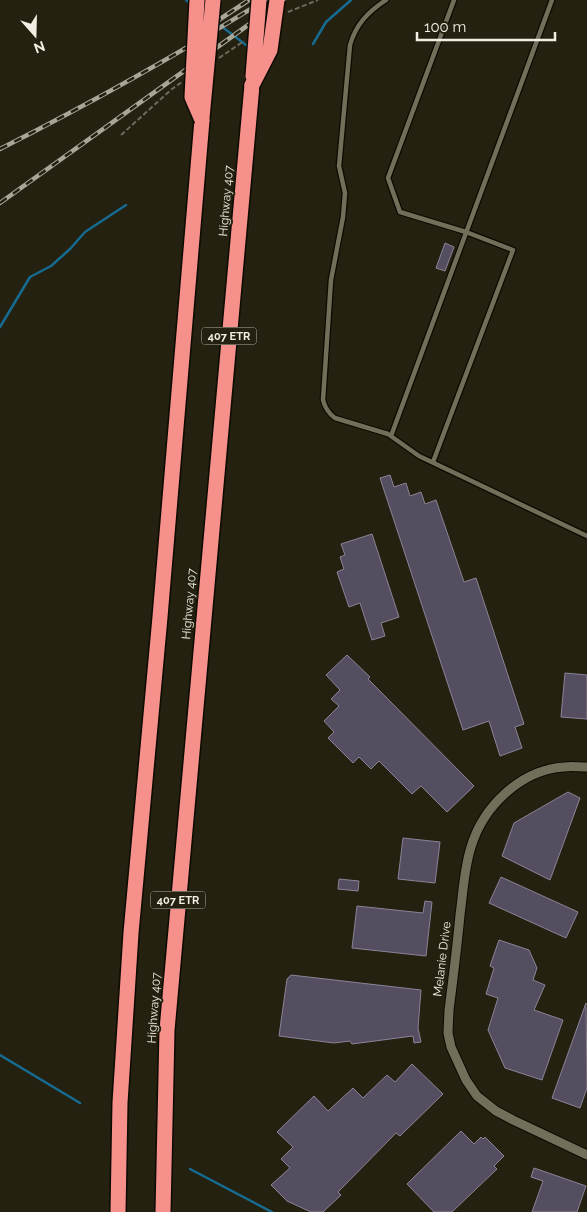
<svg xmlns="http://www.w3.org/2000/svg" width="587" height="1212" font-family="Raleway,sans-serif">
	<rect width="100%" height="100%" fill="#242110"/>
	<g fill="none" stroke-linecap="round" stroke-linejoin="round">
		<path stroke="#166b91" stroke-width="2.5" d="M186 0 192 5
			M217 23 250 48
			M313 44 326 22 351 0
			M0 327 30 277 51 266 70 249 85 232 126 205
			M0 1055 80 1103
			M190 1169 272 1212"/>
	</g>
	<path fill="#544e60" stroke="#8a8497" d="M445 243 454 247 445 271 436 268Z
		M390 475 394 487 406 483 410 496 421 492 425 504 436 500 464 582 476 578 524 724 515 727 522 748 500 756 489 721 463 730 380 478Z
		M372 534 399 617 381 623 385 636 372 640 360 603 349 607 337 572 344 569 340 557 345 555 341 544Z
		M347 655 370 677 368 679 474 786 447 812 421 786 412 794 379 761 371 769 359 757 353 763 328 738 334 732 324 721 339 706 331 699 340 690 326 675Z
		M565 673 587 675V719L561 717Z
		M568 792 580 798 550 880 502 856 514 823Z
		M403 838 440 842 435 883 398 879Z
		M501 877 578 912 566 938 489 903Z
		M339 879 359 881 358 891 338 889Z
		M425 901 432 902 426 956 352 948 357 906 423 913Z
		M499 940 529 950 537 968 533 980 545 985 534 1010 563 1020 542 1080 505 1068 488 1030 498 998 486 994 494 968 490 966Z
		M291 975 421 990 418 1028 421 1042 414 1043 413 1036 352 1044 350 1041 334 1043 279 1036 287 979Z
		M586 1003 587 1088 580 1108 552 1098Z
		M412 1064 443 1094 400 1136 396 1133 338 1192 341 1195 323 1212H311L287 1201 271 1185 290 1168 281 1159 293 1147 277 1132 314 1096 328 1111 353 1088 363 1098 387 1075 395 1082Z
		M461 1131 474 1144 481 1137 483 1139 485 1137 504 1156 494 1166 497 1169 452 1212H434L407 1184Z
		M534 1168 586 1186 577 1212H532L543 1181 531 1177Z"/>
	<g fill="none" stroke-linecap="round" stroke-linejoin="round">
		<defs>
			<path id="service" d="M386 0C368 12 356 24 350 45L339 166 345 193 343 217 331 280 323 400C325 408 328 413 335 418L388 434 419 456 587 536
				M391 436 552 0
				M433 462 513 250 466 232 400 212 388 178 454 0"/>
			<path id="minor" d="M587 767C579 767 572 766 564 767 520 770 483 807 471 847 464 869 463 893 460 915 457 947 453 979 449 1010L448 1033 451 1047 466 1080 477 1096 496 1111 513 1120 587 1155"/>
			<path id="motorway" d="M118 1212 120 1103 131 933 160 617 202 120
				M163 1212 167 1030 252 85"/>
		</defs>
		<use href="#service" stroke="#0d0a00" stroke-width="7"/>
		<use href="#minor" stroke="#0d0a00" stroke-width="11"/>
		<use href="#motorway" stroke="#0d0a00" stroke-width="18"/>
		<path stroke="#6d6a5b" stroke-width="2" stroke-dasharray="5 2.5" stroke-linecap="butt" d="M288 12 318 0
			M219 58 244 41
			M121 135 172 89 182 82"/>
		<use href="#service" stroke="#716e5a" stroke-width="4.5"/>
		<use href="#minor" stroke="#716e5a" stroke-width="9"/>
		<use href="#motorway" stroke="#f6908b" stroke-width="15"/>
		<defs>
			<path id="rail" d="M214 23 249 0
				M0 149C91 103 179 54 265 0
				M0 203 283 0"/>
		</defs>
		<use href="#rail" stroke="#a8a699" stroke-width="4.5"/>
		<use href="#rail" stroke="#242110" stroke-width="2.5" stroke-dasharray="8" stroke-linecap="butt"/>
		<defs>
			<path id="motorway-bridge" d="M197 0 192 97 202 120
				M253 76 259 0
				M252 85 270 50 277 0
				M202 118 213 0"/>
		</defs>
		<use href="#motorway-bridge" stroke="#0d0a00" stroke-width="18" stroke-linecap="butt"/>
		<use href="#motorway-bridge" stroke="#f6908b" stroke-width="15"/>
	</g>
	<g text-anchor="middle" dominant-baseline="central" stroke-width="4" stroke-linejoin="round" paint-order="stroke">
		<g fill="#242110" stroke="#b4b1a4" stroke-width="1">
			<rect x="201.5" y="327.5" width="55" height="17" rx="4"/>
			<rect x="150.5" y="891.5" width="55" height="17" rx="4"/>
		</g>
		<g font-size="11" font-weight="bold" fill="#f1efe4">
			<text x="229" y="336">407 ETR</text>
			<text x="178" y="900">407 ETR</text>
		</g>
		<g font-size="12" fill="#f1efe4" stroke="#242110">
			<text transform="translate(226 201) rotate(-85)">Highway 407</text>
			<text transform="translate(189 604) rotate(-85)">Highway 407</text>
			<text transform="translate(442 959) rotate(-83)">Melanie Drive</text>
			<text transform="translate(154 1008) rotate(-86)">Highway 407</text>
		</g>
	</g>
	<g transform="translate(35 35) rotate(160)" stroke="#242110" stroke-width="4" paint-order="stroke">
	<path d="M0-4L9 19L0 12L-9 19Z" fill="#f1efe4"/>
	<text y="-8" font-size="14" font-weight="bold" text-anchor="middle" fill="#f1efe4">N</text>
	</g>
	<path d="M417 32v8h138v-8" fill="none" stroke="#f1efe4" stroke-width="2.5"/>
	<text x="424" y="32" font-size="15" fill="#f1efe4" stroke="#242110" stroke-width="4" paint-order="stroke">100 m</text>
</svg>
